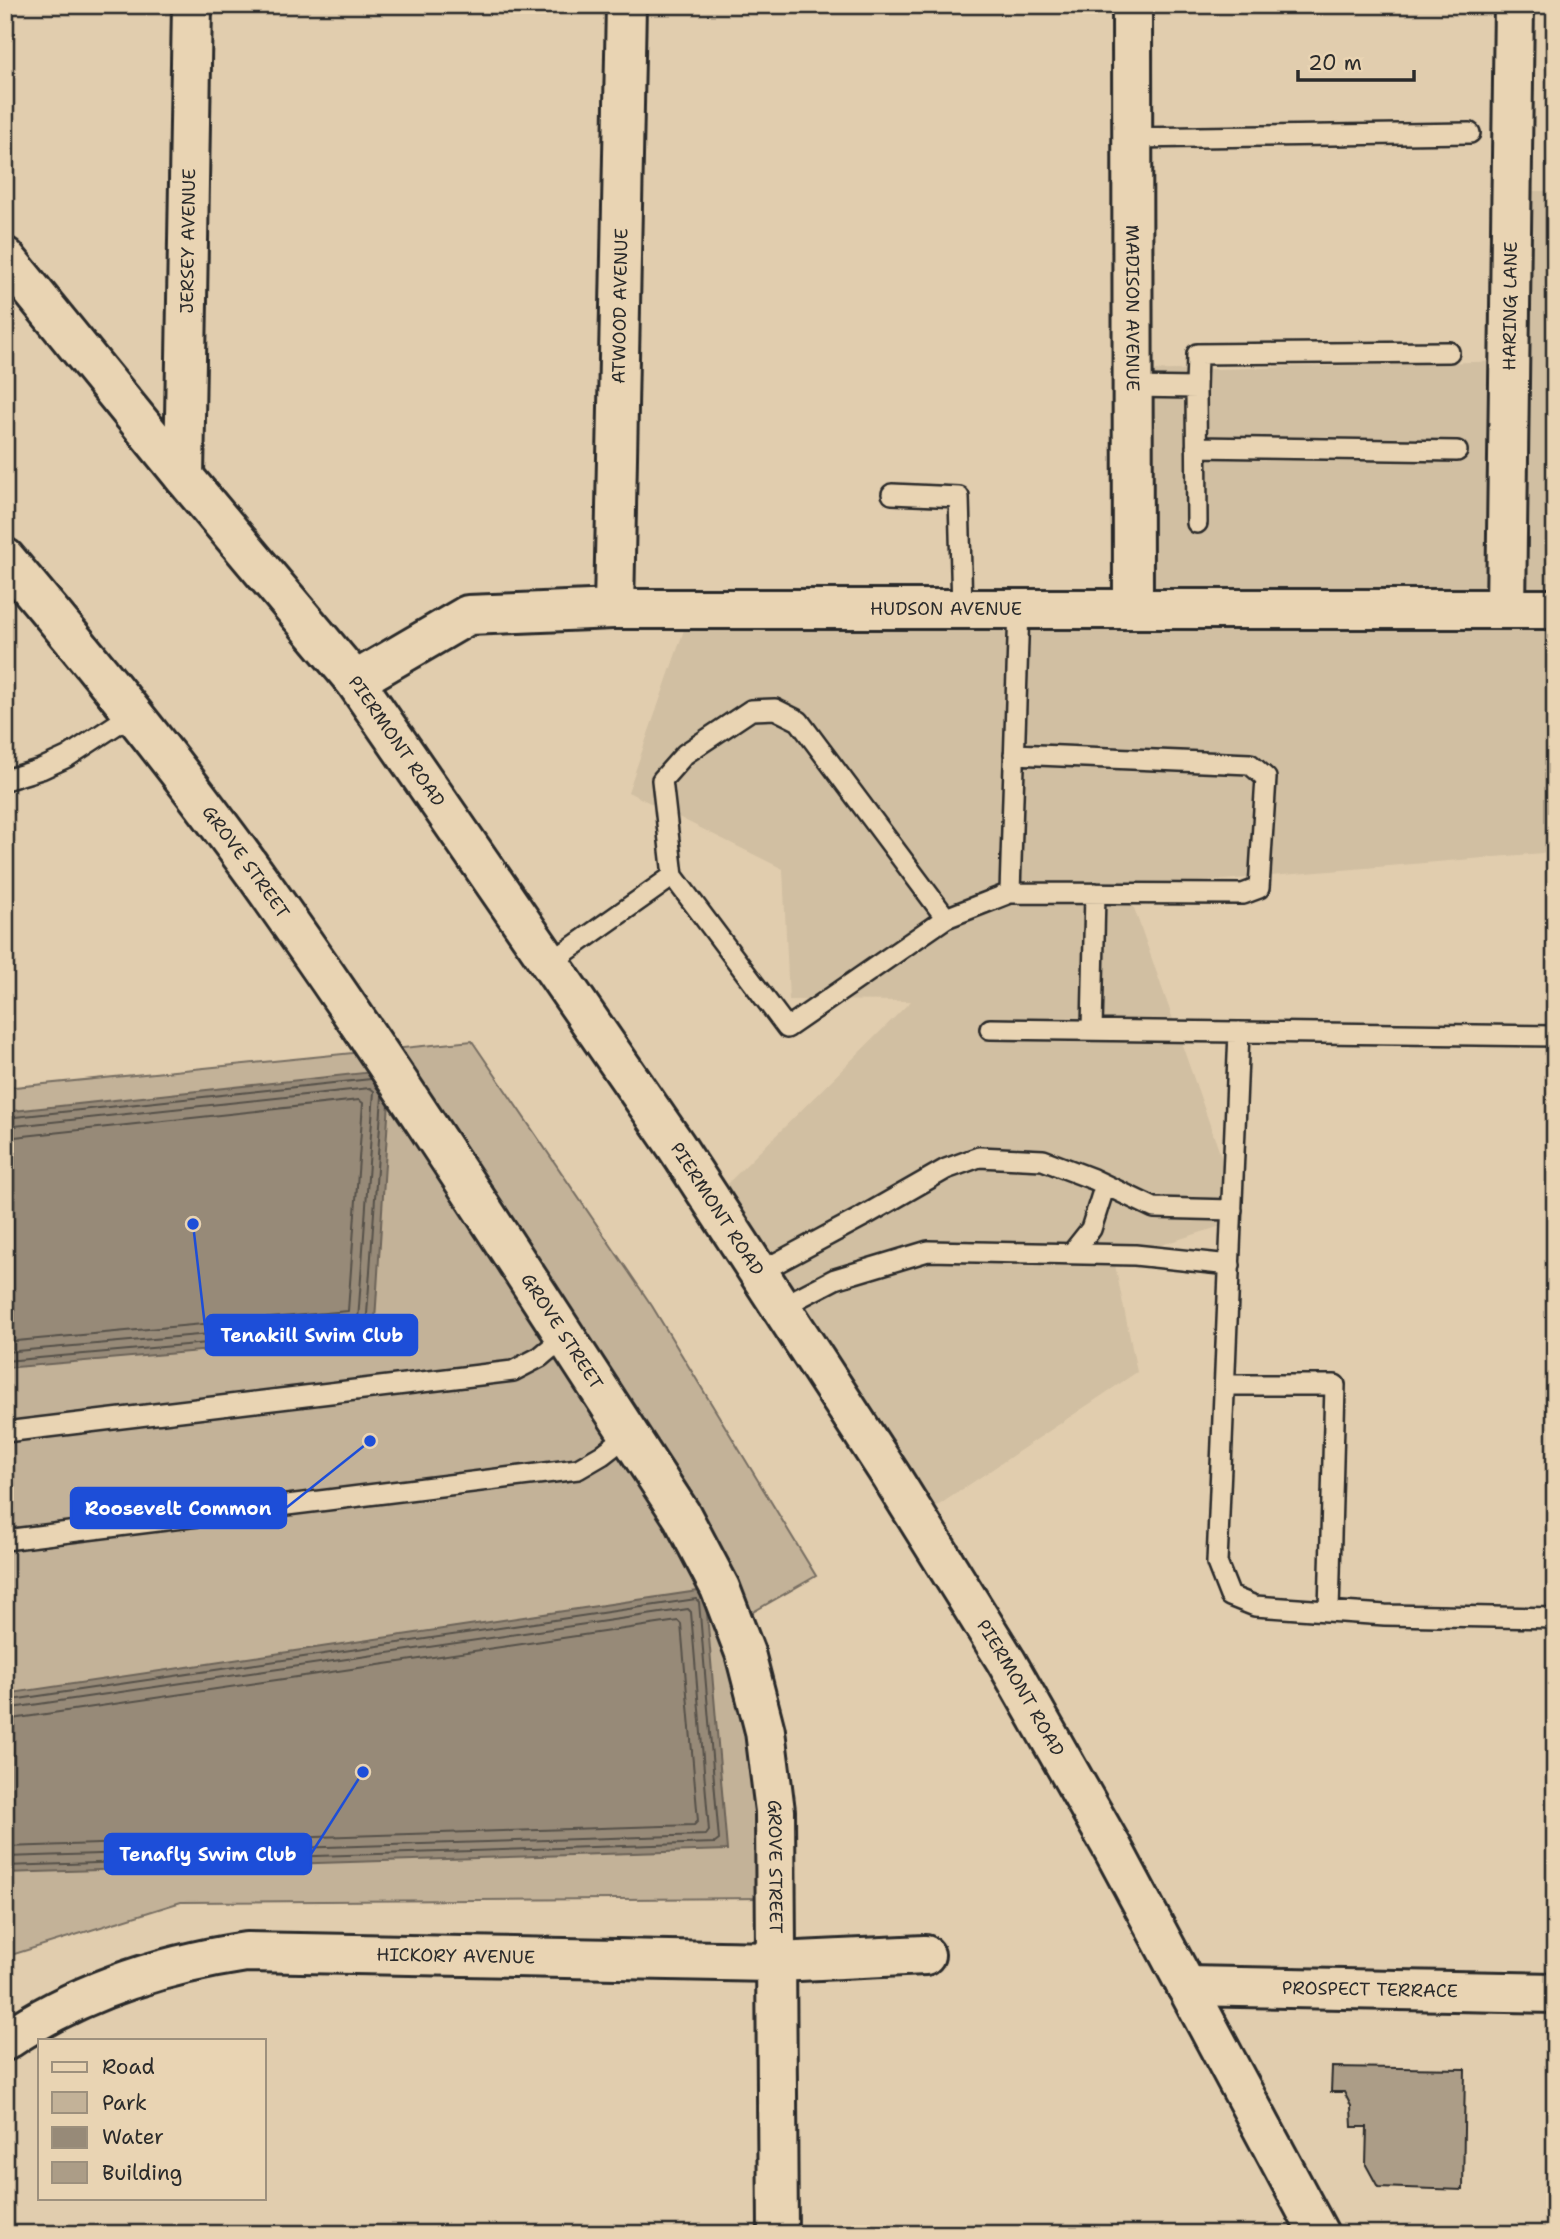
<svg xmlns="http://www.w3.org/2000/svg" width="1560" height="2239" font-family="'Shantell Sans',sans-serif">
	<rect width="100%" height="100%" fill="#e1cdae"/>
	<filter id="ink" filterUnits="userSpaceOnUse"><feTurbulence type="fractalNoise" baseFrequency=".0143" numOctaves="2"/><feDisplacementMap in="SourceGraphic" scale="14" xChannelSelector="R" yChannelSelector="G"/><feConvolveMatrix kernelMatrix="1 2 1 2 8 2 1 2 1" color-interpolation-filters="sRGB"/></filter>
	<g filter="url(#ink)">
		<path fill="#d1bfa2" d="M1515 191H1555V852L1127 888 1243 1219 1114 1260 1137 1372 924 1515 720 1191 911 1001 789 1000 783 869 628 792 693 604 1141 607 1137 371 1509 361Z"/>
		<path fill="#c3b298" stroke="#776e62" stroke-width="2" d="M472 1041 652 1306 816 1576 753 1612 776 1898 181 1902 5 1957V1088Z"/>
		<path fill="#978a78" stroke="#6c6459" stroke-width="2" d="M391 1070 374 1336 5 1368V1112Z
			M705 1590 727 1850 5 1873V1694Z"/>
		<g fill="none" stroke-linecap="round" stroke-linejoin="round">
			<path stroke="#56514a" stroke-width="2" d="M5 1118 371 1079
				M5 1127 370 1088 374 1091 358 1321 5 1352
				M5 1138 359 1100 363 1103 348 1311 5 1342
				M5 1361 366 1329 382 1096
				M5 1701 696 1599 699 1602 719 1840 715 1843 5 1866
				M5 1709 688 1609 691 1612 709 1831 706 1835 5 1857
				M5 1720 678 1621 681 1624 698 1821 694 1825 5 1847"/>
		</g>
		<path fill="#ac9d87" stroke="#2b2b2b" stroke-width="2" d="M1332 2067 1465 2069 1463 2190 1378 2187 1366 2165 1367 2127H1352L1351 2106 1344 2092H1331Z"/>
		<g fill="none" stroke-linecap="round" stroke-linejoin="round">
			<defs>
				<path id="service" d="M1132 138 1470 133
					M1132 387 1196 388 1197 523
					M1196 388 1197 354 1449 352
					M1196 447 1457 451
					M892 494 959 497 962 608
					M5 780 41 769 67 757 134 713
					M1010 893 1243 894 1259 888 1266 778 1250 764 1014 754
					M946 918 799 721 775 709 751 710 685 754 662 780 673 876 787 1028 946 918 1010 893 1019 608
					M550 963 673 876
					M990 1029 1555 1036
					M1092 1030 1095 893
					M1239 1032 1217 1563 1230 1596 1255 1606 1385 1615 1555 1618
					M1072 1253 1091 1229 1105 1185
					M758 1273 862 1217 946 1169 979 1157 1043 1160 1093 1179 1154 1208 1232 1210
					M781 1307 835 1279 928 1251 1135 1255 1230 1265
					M1225 1385H1335L1329 1611
					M5 1432 513 1371 540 1357 565 1336
					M5 1540 578 1469 602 1455 629 1434"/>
				<g id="minor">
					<path id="s1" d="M1132 5 1133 609"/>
					<path id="s2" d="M184 477 192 5"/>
					<path id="s3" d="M5 558C93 662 178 767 258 878 406 1086 542 1302 682 1516L720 1588 745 1653 765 1731 775 1811 778 2234"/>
					<path id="s4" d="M614 609 626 5"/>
					<path id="s5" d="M1506 609 1514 5"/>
					<path id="s6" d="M1186 1986 1555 1993"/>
					<path id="s7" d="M5 2041C78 1991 160 1965 246 1952L778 1962 925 1955"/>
				</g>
				<g id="tertiary">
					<path id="s8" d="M5 257 184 477 355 681 676 1146 891 1476 1006 1661 1113 1849 1319 2234"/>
					<path id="s9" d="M355 681 468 615 614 609H1555"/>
				</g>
			</defs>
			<use href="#service" stroke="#2b2b2b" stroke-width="24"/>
			<use href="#minor" stroke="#2b2b2b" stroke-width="44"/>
			<use href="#tertiary" stroke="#2b2b2b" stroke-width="44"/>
			<use href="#service" stroke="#e9d4b3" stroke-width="19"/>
			<use href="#minor" stroke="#e9d4b3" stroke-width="38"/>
			<use href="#tertiary" stroke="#e9d4b3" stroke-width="38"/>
		</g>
	</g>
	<g text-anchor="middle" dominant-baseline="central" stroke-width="5" stroke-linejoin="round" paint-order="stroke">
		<g font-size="18" fill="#2b2b2b" stroke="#e9d4b3">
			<text stroke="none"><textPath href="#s2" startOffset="236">JERSEY AVENUE</textPath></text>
			<text stroke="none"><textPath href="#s4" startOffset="303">ATWOOD AVENUE</textPath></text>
			<text stroke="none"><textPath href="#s1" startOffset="303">MADISON AVENUE</textPath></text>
			<text stroke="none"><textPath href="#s5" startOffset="303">HARING LANE</textPath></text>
			<text stroke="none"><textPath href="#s9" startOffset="609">HUDSON AVENUE</textPath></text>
			<text stroke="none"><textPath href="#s8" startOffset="623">PIERMONT ROAD</textPath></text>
			<text stroke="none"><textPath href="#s3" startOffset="388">GROVE STREET</textPath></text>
			<text stroke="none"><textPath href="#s8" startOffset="1190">PIERMONT ROAD</textPath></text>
			<text stroke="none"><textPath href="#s3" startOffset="954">GROVE STREET</textPath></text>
			<text stroke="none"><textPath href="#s8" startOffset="1757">PIERMONT ROAD</textPath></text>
			<text stroke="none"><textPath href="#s3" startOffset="1542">GROVE STREET</textPath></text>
			<text stroke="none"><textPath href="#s7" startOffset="469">HICKORY AVENUE</textPath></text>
			<text stroke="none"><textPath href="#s6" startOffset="184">PROSPECT TERRACE</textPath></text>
		</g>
	</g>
	<path fill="none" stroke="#1d4ed8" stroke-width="2.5" d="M193 1224L206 1335M370 1441L286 1508M363 1772L311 1854"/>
	<g fill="#1d4ed8" stroke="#e9d4b3" stroke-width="2.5">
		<circle cx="193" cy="1224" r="7"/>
		<circle cx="370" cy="1441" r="7"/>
		<circle cx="363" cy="1772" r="7"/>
	</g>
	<g fill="#1d4ed8" stroke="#1d4ed8" stroke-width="2.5">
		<rect x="206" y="1315" width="211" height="40" rx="7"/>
		<rect x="71" y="1488" width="215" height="40" rx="7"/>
		<rect x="105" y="1834" width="206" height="40" rx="7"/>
	</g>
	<g font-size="19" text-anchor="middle" font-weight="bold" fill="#fff">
		<text x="312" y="1342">Tenakill Swim Club</text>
		<text x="178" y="1515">Roosevelt Common</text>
		<text x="208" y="1861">Tenafly Swim Club</text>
	</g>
	<rect width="1560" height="2239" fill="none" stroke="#e9d4b3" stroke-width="28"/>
	<rect x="14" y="14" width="1532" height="2211" fill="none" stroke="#2b2b2b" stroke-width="2.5" filter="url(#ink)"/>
	<rect x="38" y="2039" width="228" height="161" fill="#e9d4b3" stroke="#9d907d" stroke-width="2"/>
	<rect x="52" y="2062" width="35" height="10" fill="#e9d4b3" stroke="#9d907d" stroke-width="2"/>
	<text x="102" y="2074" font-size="21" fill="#2b2b2b">Road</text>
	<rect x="52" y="2092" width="35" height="21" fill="#c3b298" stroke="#9d907d" stroke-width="2"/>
	<text x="102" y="2110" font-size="21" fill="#2b2b2b">Park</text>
	<rect x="52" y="2127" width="35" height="21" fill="#978a78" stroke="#9d907d" stroke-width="2"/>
	<text x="102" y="2144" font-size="21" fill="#2b2b2b">Water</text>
	<rect x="52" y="2162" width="35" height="21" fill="#ac9d87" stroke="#9d907d" stroke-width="2"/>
	<text x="102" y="2180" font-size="21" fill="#2b2b2b">Building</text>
	<path d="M1298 70v10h116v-10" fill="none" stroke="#2b2b2b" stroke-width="3.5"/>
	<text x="1308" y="70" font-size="21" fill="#2b2b2b" stroke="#e9d4b3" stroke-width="5" paint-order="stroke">20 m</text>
</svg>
